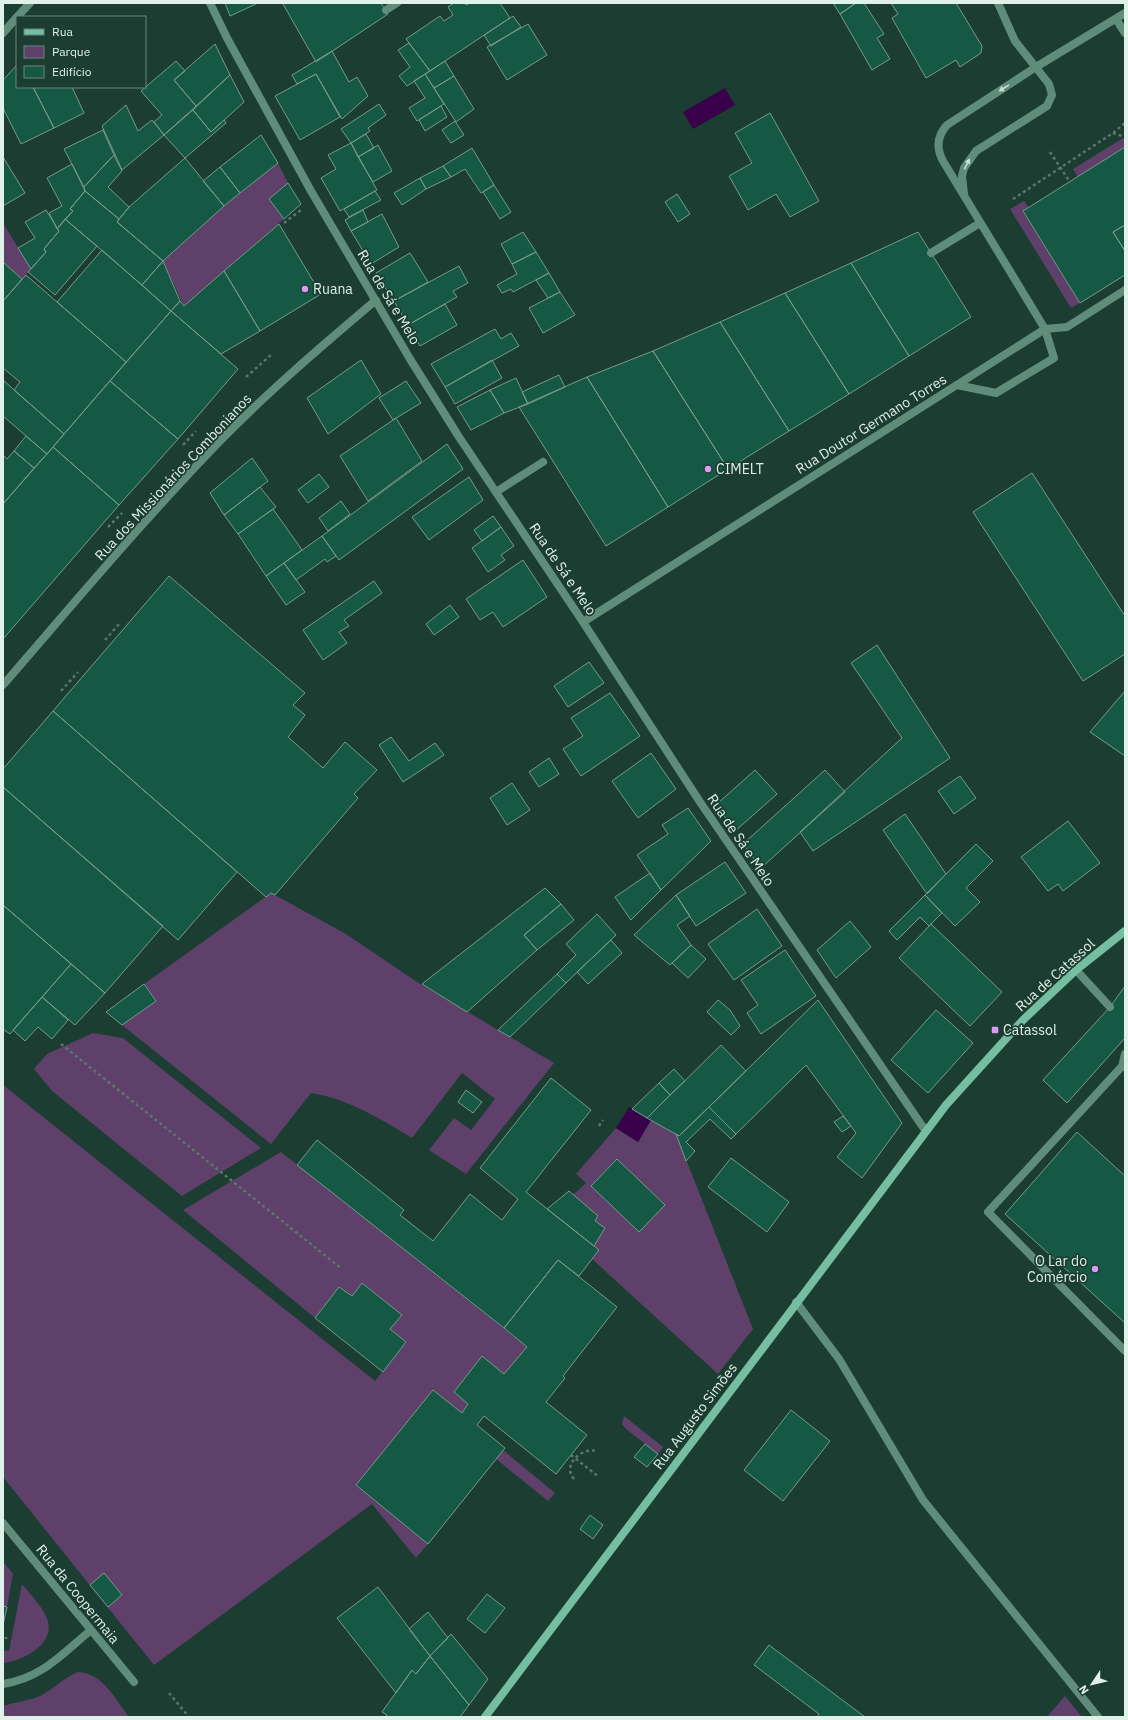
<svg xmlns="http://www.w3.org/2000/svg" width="1128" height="1720" font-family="'IBM Plex Sans',sans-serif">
	<rect width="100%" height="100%" fill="#1c3d31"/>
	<path fill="#5e406a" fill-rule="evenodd" d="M1125 137V147L1078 177 1073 169Z
		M278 163 288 183 269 199 284 219 184 306 163 261 224 206Z
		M1024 201 1029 208 1023 212 1080 303 1071 308 1010 209Z
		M3 223 31 269 22 279 3 262Z
		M271 893 346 934 417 982 554 1063 466 1174 429 1150 454 1118 471 1130 495 1099 462 1073 412 1138C382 1120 347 1098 311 1093L271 1144 122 1025 156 1001 144 984Z
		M93 1033 123 1038 261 1148 182 1196 52 1091 34 1069 47 1054Z
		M3 1085 375 1381 406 1342 390 1329 401 1315 352 1296 339 1287 315 1318 183 1210 281 1152 527 1347 504 1374 482 1357 454 1392 468 1404 462 1413 433 1390 356 1485 428 1544 416 1558 372 1504 154 1665 3 1477Z
		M651 1120 676 1134 753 1329 718 1374 592 1259 599 1250 594 1246 605 1228 595 1221 598 1216 573 1195 586 1183 576 1174 616 1128 638 1142ZM617 1159 665 1205 639 1231 591 1186Z
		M624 1416 663 1447 658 1454 626 1429 622 1424Z
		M503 1450 555 1493 548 1501 496 1459Z
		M3 1561 13 1574 7 1607 3 1606Z
		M22 1584C30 1594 41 1605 46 1616 59 1642 24 1661 3 1663V1650L9 1651Z
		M78 1672C103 1673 115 1699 129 1717H3V1706C15 1702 28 1701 40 1696 54 1689 64 1677 78 1672Z
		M1065 1696 1082 1717H1047Z"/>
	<path fill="#38014a" d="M725 88 735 105 693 129 683 112Z
		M629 1107 651 1120 638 1142 616 1128Z"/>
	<path fill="#155844" stroke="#779a8b" d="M225 3H258L230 16Z
		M285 3H381L388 14 316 62 283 4Z
		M454 3H465L466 5 470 3H500L510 18 430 71 406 39 440 16 444 21 453 15 448 7Z
		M833 3H856L840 14Z
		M856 3H864L884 34 877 38 890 59 872 70 840 14Z
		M891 3H956L982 46 981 53 960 67 956 60 926 78 892 18 898 14Z
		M513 16 521 27 491 46 484 35Z
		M528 24 547 55 507 80 487 47Z
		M409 43 430 71 407 86 399 76 410 67 398 50Z
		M215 44 230 75 196 106 174 80Z
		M332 51 349 82 357 77 368 96 342 119 316 74 297 84 292 75Z
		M176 61 185 71 174 80 196 106 164 135 154 122 162 115 141 91Z
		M445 61 454 76 434 88 425 74Z
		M17 65V87H33L54 128 21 144 3 108V80Z
		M316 74 340 117 300 140 275 96Z
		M425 74 444 104 417 121 409 108 425 98 414 81Z
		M230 75 244 102 211 132 193 110Z
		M454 76 474 109 456 122 434 88Z
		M33 87H72L84 113 54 128Z
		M379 104 386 115 368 128 370 131 351 143 341 129Z
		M126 105 138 131 152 120 164 135 122 170 102 126Z
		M441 106 447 117 425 131 419 120Z
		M193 110 211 132 224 120 226 123 185 158 164 135Z
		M770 113 819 201 790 217 776 194 748 210 729 176 752 163 735 133Z
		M455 121 464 135 451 143 442 130Z
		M103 130 114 155 84 187 64 149Z
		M366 134 374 148 358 157 351 143Z
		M261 135 278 163 240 193 220 167Z
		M351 143 377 190 340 211 321 178 336 169 328 155Z
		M378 145 392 171 373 182 358 157Z
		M1125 147V225L1113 232 1125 251V275L1080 303 1023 211Z
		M472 148 494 185 481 193 465 169 451 177 443 166Z
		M114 155 122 171 108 187 129 207 119 219 85 191 84 187Z
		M3 157 25 193 3 206Z
		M185 158 224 206 163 261 117 222 129 207Z
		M72 164 85 191 70 209 73 211 57 229 49 213 62 206 47 178Z
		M443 166 451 177 426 189 420 178Z
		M220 167 240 193 224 206 203 181Z
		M420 178 426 189 402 205 394 193Z
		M288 183 301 204 284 219 269 199Z
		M494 185 511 212 500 219 483 192Z
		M85 191 119 219 117 222 163 261 142 285 65 219 73 211 70 209Z
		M375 191 381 200 349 217 344 209Z
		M677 194 690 214 678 222 665 202Z
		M46 210 59 231 44 249 46 252 31 269 18 248 35 238 25 222Z
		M363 210 368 222 351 231 345 220Z
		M382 214 399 247 371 264 351 231Z
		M65 219 97 246 55 295 28 272 46 252 44 249 59 231 57 229Z
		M279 224 321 294 260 331 224 271Z
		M1125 225V251L1113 232Z
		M523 232 536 252 512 264 501 244Z
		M918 232 971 317 909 356 851 263Z
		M102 250 171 311 126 362 57 302Z
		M536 252 549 273 513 292 511 289 502 293 497 285 517 274 512 264Z
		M410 253 428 282 394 301 376 273Z
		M163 261 180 301 171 311 142 285Z
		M3 262 22 279 3 301Z
		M851 263 909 356 849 394 785 293Z
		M459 266 468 283 453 291 457 297 408 325 394 301Z
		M224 271 260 331 221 354 171 311 180 301 184 306Z
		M549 273 560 292 548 298 536 280Z
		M26 275 126 362 64 434 14 390 20 382 3 368V301Z
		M560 292 575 315 543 333 529 308Z
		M785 293 849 394 789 431 720 322Z
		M445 304 457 325 420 346 408 325Z
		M171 311 238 369 178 439 110 381Z
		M720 322 789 431 728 469 653 351Z
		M495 329 501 339 511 333 519 346 445 387 431 364Z
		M653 351 728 469 668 507 587 377Z
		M361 360 381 394 328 434 307 398Z
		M492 360 502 378 455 404 445 387Z
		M559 375 565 387 528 404 522 392Z
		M587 377 668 507 606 546 519 407Z
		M516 378 528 404 504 413 490 390Z
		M3 380 64 434 47 454 3 416Z
		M110 381 178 439 119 505 53 447Z
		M406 381 421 403 393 420 379 398Z
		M490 390 504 413 471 430 457 407Z
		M396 418 422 461 368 501 340 456Z
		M26 436 47 454 34 468 14 451Z
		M447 444 463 469 339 560 322 536Z
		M53 447 119 505 3 639V504Z
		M14 451 34 468 3 504V455L7 459Z
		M252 458 268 481 224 515 210 493Z
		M1032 473 1125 616V654L1083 681 973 512Z
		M319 474 329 487 308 503 298 490Z
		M469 477 483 500 429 540 412 517Z
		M260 487 276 507 238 534 224 515Z
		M341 501 350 514 328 531 319 518Z
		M273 509 302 550 266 576 238 534Z
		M493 516 501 527 482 541 474 530Z
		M501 527 514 546 501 555 505 560 488 572 472 548Z
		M322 536 336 556 327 562 325 559 296 580 284 563Z
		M523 560 547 597 503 627 493 612 480 620 466 599Z
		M284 563 305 592 286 605 266 576Z
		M169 576 305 693 293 705 305 715 288 737 323 768 345 742 377 770 354 794 358 798 275 895 271 893 266 897 53 711Z
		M374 581 382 593 344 620 349 626 339 632 347 643 323 660 303 630Z
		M450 605 459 617 434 635 426 624Z
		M877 645 950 758 813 851 800 832 902 738 851 663Z
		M589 662 604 683 568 707 554 686Z
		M1125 691V756L1090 732Z
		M610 693 640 736 581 776 563 749 583 736 571 718Z
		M53 711 237 872 178 940 3 787V769Z
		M391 737 409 761 435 743 444 755 403 782 379 745Z
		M651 753 676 789 638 818 612 781Z
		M549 758 559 774 539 787 529 772Z
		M755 770 777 794 734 832 717 804Z
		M825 770 845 792 761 868 743 844Z
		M960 776 976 798 954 814 938 791Z
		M512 783 530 810 507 825 490 798Z
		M3 787 163 926 105 993 3 905Z
		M688 808 711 841 661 890 637 855 668 834 662 825Z
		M905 814 946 874 927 894 883 830Z
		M1068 821 1100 863 1063 891 1058 884 1048 891 1021 857Z
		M976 844 993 861 966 888 980 902 955 926 925 895Z
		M725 862 746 893 696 926 676 895Z
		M650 873 661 890 631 920 615 897Z
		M545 888 561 904 524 935 537 950 467 1012 422 984Z
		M676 895 690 916 677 925 691 945 670 965 634 935Z
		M925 895 942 913 929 926 920 917 897 940 889 931Z
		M561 904 574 920 537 950 524 935Z
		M3 905 71 964 10 1034 3 1029Z
		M757 909 782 946 734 980 708 944Z
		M597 914 616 935 566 983 557 974 576 955 566 944Z
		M850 921 871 947 836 978 817 950Z
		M931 924 1002 992 970 1026 899 958Z
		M611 940 622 953 588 984 577 972Z
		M691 945 706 959 688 978 672 963Z
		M785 950 816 996 761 1034 747 1013 758 1005 741 980Z
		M71 964 105 993 75 1025 42 997Z
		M557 974 566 983 510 1037 498 1030Z
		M144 984 156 1001 122 1025 106 1012Z
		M1125 986V1038L1067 1103 1043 1080 1110 1007Z
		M42 997 68 1020 52 1039 38 1027 25 1041 13 1030Z
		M718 1000 730 1010 740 1026 731 1035 707 1012Z
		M818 1000 902 1123 862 1178 837 1157 856 1133 806 1065 736 1134 709 1107Z
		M936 1010 973 1043 928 1093 891 1060Z
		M721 1045 746 1071 679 1136 647 1118Z
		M674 1069 685 1081 670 1095 659 1083Z
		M551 1078 591 1110 526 1192 599 1250 579 1276 558 1260 504 1328 297 1165 317 1140 404 1210 400 1215 433 1241 470 1194 502 1220 518 1199 480 1168Z
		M659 1083 670 1095 647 1118 632 1109Z
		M466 1090 482 1102 473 1113 458 1102Z
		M709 1107 736 1134 731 1139 710 1119 686 1142 695 1151 686 1161 676 1134 679 1136Z
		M843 1116 851 1126 842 1132 834 1122Z
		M1077 1132 1125 1176V1323L1005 1214Z
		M731 1158 789 1202 767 1232 708 1187Z
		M617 1159 665 1205 639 1232 591 1186Z
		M569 1191 598 1216 595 1221 605 1228 594 1246 547 1209Z
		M558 1260 617 1307 563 1376 565 1378 546 1402 587 1435 556 1474 484 1416 477 1425 505 1448 428 1544 356 1485 433 1390 462 1413 468 1404 454 1392 482 1356 504 1374 527 1347 504 1328Z
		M362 1283 402 1315 390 1329 406 1342 383 1372 315 1318 339 1287 352 1296Z
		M791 1410 830 1441 783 1501 744 1470Z
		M645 1444 658 1454 647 1467 634 1457Z
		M590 1515 603 1525 593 1539 580 1529Z
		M104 1573 122 1595 108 1607 90 1585Z
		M378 1587 430 1656 416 1674 412 1670 396 1693 337 1618Z
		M487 1594 505 1608 485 1633 467 1619Z
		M3 1606 7 1607 3 1625Z
		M428 1612 448 1638 430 1656 409 1629Z
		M451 1634 488 1679 469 1705 430 1656Z
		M769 1645 865 1717H817L819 1714 754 1665Z
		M430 1656 469 1705 460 1717H385L387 1715 382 1712 412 1670 416 1674Z"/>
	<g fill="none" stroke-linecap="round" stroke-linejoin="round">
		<path stroke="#5b776c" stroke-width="2.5" stroke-dasharray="3 3" stroke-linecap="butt" d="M1113 133 1122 136 1125 134
			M1050 152 1070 182
			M1013 199 1113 133 1125 123
			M284 223 301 210
			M246 377 272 354
			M183 445 196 431
			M108 527 122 513
			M105 640 120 623
			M61 691 78 672
			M61 1044 342 1269
			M599 1126 603 1120
			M571 1455 599 1477
			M574 1479C562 1465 581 1447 597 1451
			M6 1639V1637
			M169 1693 189 1717"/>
		<path stroke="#608d7b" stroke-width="8" d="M386 10 397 3
			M1116 19 1125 33
			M931 253 980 223
			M957 385 996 393 1054 358 1045 329 1067 327 1125 290
			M496 492 543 462
			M1076 970 1110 1007
			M1125 1063 988 1212 1125 1351
			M1122 1067 1125 1054
			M796 1302 839 1359 923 1500 1098 1717"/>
		<path stroke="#608d7b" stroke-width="8" d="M210 3 227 38 311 191 410 359 459 437 583 622 700 802 925 1130
			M17 17 30 3
			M3 33 17 17
			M964 194 962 176 964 168 976 151 1047 106 1052 95 1049 84 1015 41 998 3
			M583 622 1045 329 943 161C936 148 937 136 947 125L1036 67 1125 13
			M3 685C75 602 146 517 223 438 271 389 323 345 376 300
			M3 1523 134 1682
			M3 1684C42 1678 62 1654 91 1630"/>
		<path stroke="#75bea2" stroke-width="8" d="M485 1717 946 1105 1023 1020 1076 970 1125 931"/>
	</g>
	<defs><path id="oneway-solid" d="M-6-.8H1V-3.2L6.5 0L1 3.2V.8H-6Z"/></defs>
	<g fill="#c6ddd3">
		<use href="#oneway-solid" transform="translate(1004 88) rotate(148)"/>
		<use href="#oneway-solid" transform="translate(967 164) rotate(-64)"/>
	</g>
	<g fill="#da9af6" stroke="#1c3d31" stroke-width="1.5">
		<circle cx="305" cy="289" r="4"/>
		<circle cx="708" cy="469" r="4"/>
		<rect x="991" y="1026" width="8" height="8" rx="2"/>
		<circle cx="1095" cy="1269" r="4"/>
	</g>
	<g text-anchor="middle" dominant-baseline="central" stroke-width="3.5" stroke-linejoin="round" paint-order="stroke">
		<g font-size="14" fill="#dff1e9" stroke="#1c3d31" text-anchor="start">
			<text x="313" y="289">Ruana</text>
			<text x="716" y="469">CIMELT</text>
			<text x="1003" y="1030">Catassol</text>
			<text x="1087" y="1261" text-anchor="end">O Lar do<tspan x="1087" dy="16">Comércio</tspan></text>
		</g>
		<g font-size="14" fill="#dff1e9" stroke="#1c3d31">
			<text transform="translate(389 297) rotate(59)">Rua de Sá e Melo</text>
			<text transform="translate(871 424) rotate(-32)">Rua Doutor Germano Torres</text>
			<text transform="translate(173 477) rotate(-47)">Rua dos Missionários Combonianos</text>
			<text transform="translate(563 569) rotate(56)">Rua de Sá e Melo</text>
			<text transform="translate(741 840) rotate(56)">Rua de Sá e Melo</text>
			<text transform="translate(1055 975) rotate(-42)">Rua de Catassol</text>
			<text transform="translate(695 1416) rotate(-53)">Rua Augusto Simões</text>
			<text transform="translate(78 1594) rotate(51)">Rua da Coopermaia</text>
		</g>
	</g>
	<rect width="1128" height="1720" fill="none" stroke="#dff1e9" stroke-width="8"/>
	<rect x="16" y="16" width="130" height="72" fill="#1c3d31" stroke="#6a857b"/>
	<rect x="24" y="29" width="20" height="6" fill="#75bea2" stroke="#6a857b"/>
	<text x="52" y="36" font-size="12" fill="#dff1e9">Rua</text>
	<rect x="24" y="46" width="20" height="12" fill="#5e406a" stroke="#6a857b"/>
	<text x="52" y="56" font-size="12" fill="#dff1e9">Parque</text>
	<rect x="24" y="66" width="20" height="12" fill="#155844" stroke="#6a857b"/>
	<text x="52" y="76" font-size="12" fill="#dff1e9">Edifício</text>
	<g transform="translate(1092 1684) rotate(235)" stroke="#1c3d31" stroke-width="3" paint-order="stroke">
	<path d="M0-3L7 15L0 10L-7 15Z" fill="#dff1e9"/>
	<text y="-6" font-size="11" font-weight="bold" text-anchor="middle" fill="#dff1e9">N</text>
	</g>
</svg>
